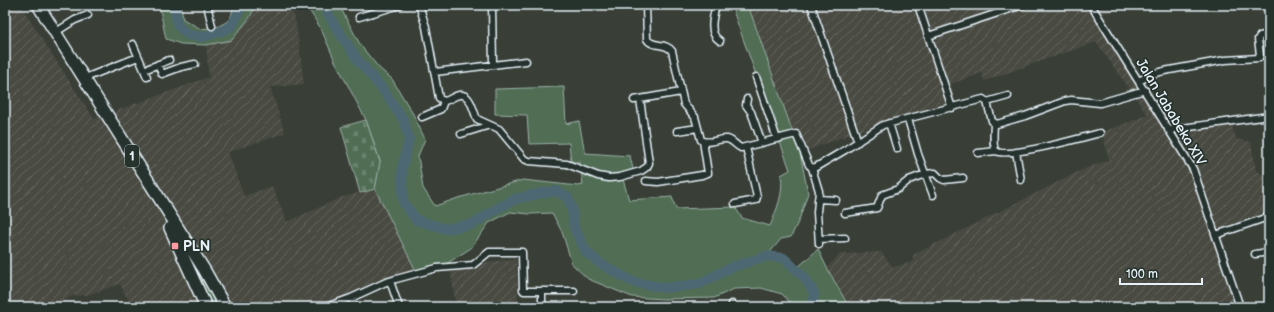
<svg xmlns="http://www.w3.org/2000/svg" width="1274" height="312" font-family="'Balsamiq Sans',sans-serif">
	<defs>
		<pattern id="industrial-furrows" width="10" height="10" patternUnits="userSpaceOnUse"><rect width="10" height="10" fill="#494b42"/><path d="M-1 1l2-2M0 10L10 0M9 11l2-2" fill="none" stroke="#63655e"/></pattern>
		<pattern id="cemetery-stones" width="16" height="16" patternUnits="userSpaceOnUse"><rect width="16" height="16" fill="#516e55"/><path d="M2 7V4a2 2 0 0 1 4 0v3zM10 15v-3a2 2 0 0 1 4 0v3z" fill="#6a836e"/></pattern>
	</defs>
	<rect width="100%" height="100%" fill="#393f37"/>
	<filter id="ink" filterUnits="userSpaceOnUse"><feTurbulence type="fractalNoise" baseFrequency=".025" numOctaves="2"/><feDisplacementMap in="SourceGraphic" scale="8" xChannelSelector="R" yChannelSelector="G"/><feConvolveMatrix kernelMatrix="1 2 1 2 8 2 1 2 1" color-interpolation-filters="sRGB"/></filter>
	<g filter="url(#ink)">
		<path fill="url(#industrial-furrows)" d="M5 5H20L94 119 209 77 206 45 232 40 250 17 256 5H290L295 19 299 44 304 84 270 87 285 133 228 152 244 196 272 186 287 222 342 197 375 189 417 273 393 280H379L348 298 323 307H231L220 290 183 307H132L120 284 87 295 72 296 52 307H5Z
			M748 5H1126L1102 14 1175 132 1231 123 1236 139 1251 142 1256 171 1266 175 1268 214 1220 232 1245 307H849L827 268 840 254 881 252 893 267 913 262V255L1084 169 1109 160 1102 132 1148 115 1096 42 984 81 982 73 951 84 956 104 900 118 889 120 800 153Z
			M516 259 518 307H456L450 266Z"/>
		<path fill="#516e55" stroke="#9cb0a6" d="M159 5H181L183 19 201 29 217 27 230 20 234 5H256L250 17 232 40 206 45 181 44 166 39Z
			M306 5H339L361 46 379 68 392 79 413 114 425 139 418 156 423 188 435 206 458 198 523 180 578 186 583 185 580 162H571L569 143 529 144 527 115 495 114V89L564 87 566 124 579 121 585 153 630 156 633 169 622 176 629 200 672 197 676 209 735 207 742 218 770 226C777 209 784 193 781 175L790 170 731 5H748L800 153 808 193 799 220 791 237 781 239 767 256 784 258 796 269 818 249 827 268 849 307H794L782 294 761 288 734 289 714 298 663 299 632 297 588 279 572 264 562 232 552 213 530 214 510 212 489 223 471 248 440 268 417 273 375 189 380 161 366 120 335 61 321 29Z
			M113 125 225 307H206L168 224 108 128Z"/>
		<path fill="url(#cemetery-stones)" stroke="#9cb0a6" d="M366 120 380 162 375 189 360 193 341 127Z"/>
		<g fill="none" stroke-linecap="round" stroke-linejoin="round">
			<path stroke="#4d6772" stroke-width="10" d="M174 5 177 24 179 27 188 35 202 37 219 32 232 26 242 5
				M323 5 335 26 357 59 384 91 404 121 409 139 402 168 403 202 416 220 446 229 473 224 495 210 515 199 542 193 557 191 568 198 572 210 574 228 586 252 601 264 633 282 666 288 699 284 732 267 767 256 784 258 805 278 814 293 813 307"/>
			<defs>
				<path id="street" d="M207 5 212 26
					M419 5 426 27 439 98 444 101C449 101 453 96 459 95 471 93 473 111 477 119L499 129 524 159 529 161 567 164 598 176 609 178 620 177 641 171 647 167 649 163 640 99
					M492 5 493 65
					M646 5 647 39C652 48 666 42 672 51L684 104 695 117 701 140C709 145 719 138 727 139 733 140 736 146 741 148L796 134 809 165 812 168 816 167 845 150 883 125 983 99 987 102 992 121 997 124 1025 116 1065 101 1071 100 1100 103 1145 90
					M716 5C713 17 708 34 720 41
					M811 5 858 142
					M918 5 952 108
					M1091 5 1193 169 1240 307
					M359 17 400 5
					M56 32 75 20 88 15
					M928 36 1022 5
					M133 44 147 77
					M158 64 162 74 181 67 195 64
					M144 70 169 60
					M435 72 526 61
					M756 77 777 139
					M85 78 138 57
					M1139 81 1152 74 1164 71 1225 60 1259 58 1260 55 1258 39 1260 36 1269 34
					M747 99 746 105 751 112 762 143
					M634 100 681 92
					M987 102 1008 96
					M422 117 441 109 444 101
					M908 119 918 154 933 195
					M889 123 897 149
					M994 123C994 128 992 147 996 151 1006 159 1085 137 1100 133
					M1168 130 1269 116
					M677 131 698 128
					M461 134 490 125
					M1016 152 1021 180
					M978 153 996 151
					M812 168 819 191 817 212 819 244
					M646 181 658 182 702 175 708 173 703 141
					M818 199 836 200
					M735 204 756 200 757 197 746 147
					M845 213 877 208 882 195 898 189 909 180 925 174 935 173 940 178 944 180 963 178
					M1216 235 1265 218 1269 214
					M819 239 845 238
					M1255 254 1269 252
					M390 281 399 307
					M542 292V307
					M351 298 355 307
					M326 307 351 298 386 282 396 279 437 268 473 265 489 252H522L523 290 524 291H574
					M732 307V304"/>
				<path id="highway" d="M38 5 205 271 225 307
					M170 228 206 307"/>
			</defs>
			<use href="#street" stroke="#e8f1f8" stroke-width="9"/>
			<use href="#highway" stroke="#e8f1f8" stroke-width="14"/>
			<use href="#street" stroke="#26332d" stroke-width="6"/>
			<use href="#highway" stroke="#26332d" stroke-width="11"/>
		</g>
	</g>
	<rect fill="#ff9aa2" stroke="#26332d" stroke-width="1.5" x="171" y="242" width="8" height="8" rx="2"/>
	<g text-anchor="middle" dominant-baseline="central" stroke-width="3.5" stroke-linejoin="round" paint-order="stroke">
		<rect fill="#26332d" stroke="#aeb8bb" stroke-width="1" x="125" y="145" width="14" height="22" rx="3"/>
		<g font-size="13" font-weight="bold" fill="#e8f1f8">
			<text x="132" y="156">1</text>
		</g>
		<g font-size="14" fill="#e8f1f8" stroke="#26332d">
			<text transform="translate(1171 112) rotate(59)">Jalan Jababeka XIV</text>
		</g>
		<g font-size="14" font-weight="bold" fill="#e8f1f8" stroke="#26332d" text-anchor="start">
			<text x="183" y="246">PLN</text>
		</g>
	</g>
	<rect width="1274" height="312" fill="none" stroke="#26332d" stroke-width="20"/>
	<rect x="10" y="10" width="1254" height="292" fill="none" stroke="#e8f1f8" stroke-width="1.5" filter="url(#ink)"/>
	<path d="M1120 278v6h82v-6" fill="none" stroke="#e8f1f8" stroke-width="2"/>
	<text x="1126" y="278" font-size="12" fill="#e8f1f8" stroke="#26332d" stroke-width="3" paint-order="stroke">100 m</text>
</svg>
